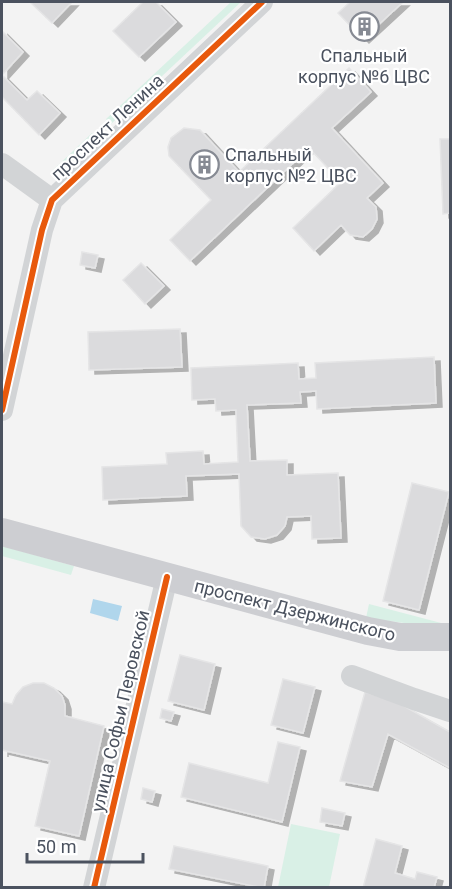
<svg xmlns="http://www.w3.org/2000/svg" width="452" height="889" font-family="Roboto,sans-serif">
	<defs>
		<filter id="shadow"><feDropShadow dx="6" dy="4" stdDeviation="0" flood-color="#0004"/></filter>
	</defs>
	<rect width="100%" height="100%" fill="#f3f3f3"/>
	<path fill="#d9f0e6" d="M231 2H241L111 124 106 119Z
		M92 133 97 138 58 175 53 170Z
		M2 546 74 566 71 575 2 556Z
		M369 604 445 624 450 629 366 618Z
		M291 824 340 834 329 887H278Z"/>
	<path fill="#b0d6ec" d="M93 599 122 606 118 621 90 613Z"/>
	<path fill="#dbdbdd" stroke="#e5e5e6" stroke-width="1.5" filter="url(#shadow)" d="M30 2H72L52 23Z
		M143 2H156L176 22 139 57 113 31Z
		M350 2H403L363 39 338 13Z
		M2 31 23 52 2 75Z
		M349 68 371 92 332 128 383 183 367 198 376 207 377 219 372 229 363 237 350 235 341 225 314 251 293 228 341 182 309 148 190 261 170 240 211 200 169 156 168 147 171 138 184 128 200 130 239 172Z
		M2 75 27 100 37 91 60 113 39 135 2 97Z
		M440 139H450V213L443 214Z
		M82 252 98 255 95 268 80 265Z
		M141 263 164 286 145 304 123 280Z
		M180 329 182 367 89 370 88 332Z
		M434 357 436 403 317 409 316 391 300 392 301 403 247 405 250 461 287 460V475L338 473 341 538 312 539 311 516 287 517 285 526 277 535 265 539 251 537 241 526 239 474 186 476 187 496 103 500 102 467 167 464 166 453 203 451 204 464 238 462 236 410 216 411 215 399 192 400 191 368 298 363 299 379 316 378 315 363Z
		M412 483 449 492 419 610 383 601Z
		M180 655 215 664 204 710 168 701Z
		M283 679 315 687 303 733 271 725Z
		M33 683H44L54 688 62 696 65 705V716L104 726 79 836 35 826 50 761 2 750V753V702L12 704 16 695 23 687Z
		M365 692 397 702 450 732V768L388 734 372 787 340 781Z
		M162 709 174 712 171 721 160 718Z
		M278 742 300 747 282 822 181 797 189 763 268 783Z
		M143 788 155 791 152 802 141 799Z
		M322 808 345 813 342 826 320 822Z
		M376 839 402 846 395 873 415 879 417 872 437 877 434 888H363Z
		M174 846 268 866 264 888 169 869Z"/>
	<g fill="none" stroke-linecap="round" stroke-linejoin="round">
		<path stroke="#d2d4d6" stroke-width="22" d="M2 164 52 200
			M2 410 42 230 52 200 262 2
			M352 676 414 699 450 711
			M94 888 167 577"/>
		<path stroke="#cdced2" stroke-width="28" d="M2 532 368 631 400 637H450"/>
		<defs>
			<path id="cycleway" d="M2 410 42 230 52 200 262 2
				M94 888 167 577"/>
		</defs>
		<use href="#cycleway" stroke="#fff" stroke-width="10"/>
		<use href="#cycleway" stroke="#e8590c" stroke-width="6"/>
	</g>
	<defs>
		<symbol id="building-ring" viewBox="-11 -11 22 22"><circle r="9.5" fill="#fff" stroke="#868a93" stroke-width="1.5"/><path d="M-4-6H4V6H1V3H-1V6H-4ZM-2.5-4.3h1.7v1.8h-1.7ZM.8-4.3h1.7v1.8H.8ZM-2.5-1h1.7V.8h-1.7ZM.8-1h1.7V.8H.8Z" fill="#868a93"/></symbol>
	</defs>
	<g fill-rule="evenodd">
		<use href="#building-ring" x="348" y="10" width="33" height="33"/>
		<use href="#building-ring" x="188" y="148" width="33" height="33"/>
	</g>
	<g text-anchor="middle" dominant-baseline="central" stroke-width="4.5" stroke-linejoin="round" paint-order="stroke">
		<g font-size="18" fill="#4b525f" stroke="#fff">
			<text x="364" y="55">Спальный<tspan x="364" dy="21">корпус №6 ЦВС</tspan></text>
			<text x="225" y="154" text-anchor="start">Спальный<tspan x="225" dy="21">корпус №2 ЦВС</tspan></text>
		</g>
		<g font-size="18" fill="#4b525f" stroke="#fff">
			<text transform="translate(107 127) rotate(-43)">проспект Ленина</text>
			<text transform="translate(295 610) rotate(14)">проспект Дзержинского</text>
			<text transform="translate(120 711) rotate(-77)">улица Софьи Перовской</text>
		</g>
	</g>
	<rect width="452" height="889" fill="none" stroke="#4b525f" stroke-width="6"/>
	<path d="M27 853v9h116v-9" fill="none" stroke="#4b525f" stroke-width="3"/>
	<text x="36" y="853" font-size="18" fill="#4b525f" stroke="#ffffff" stroke-width="4.5" paint-order="stroke">50 m</text>
</svg>
